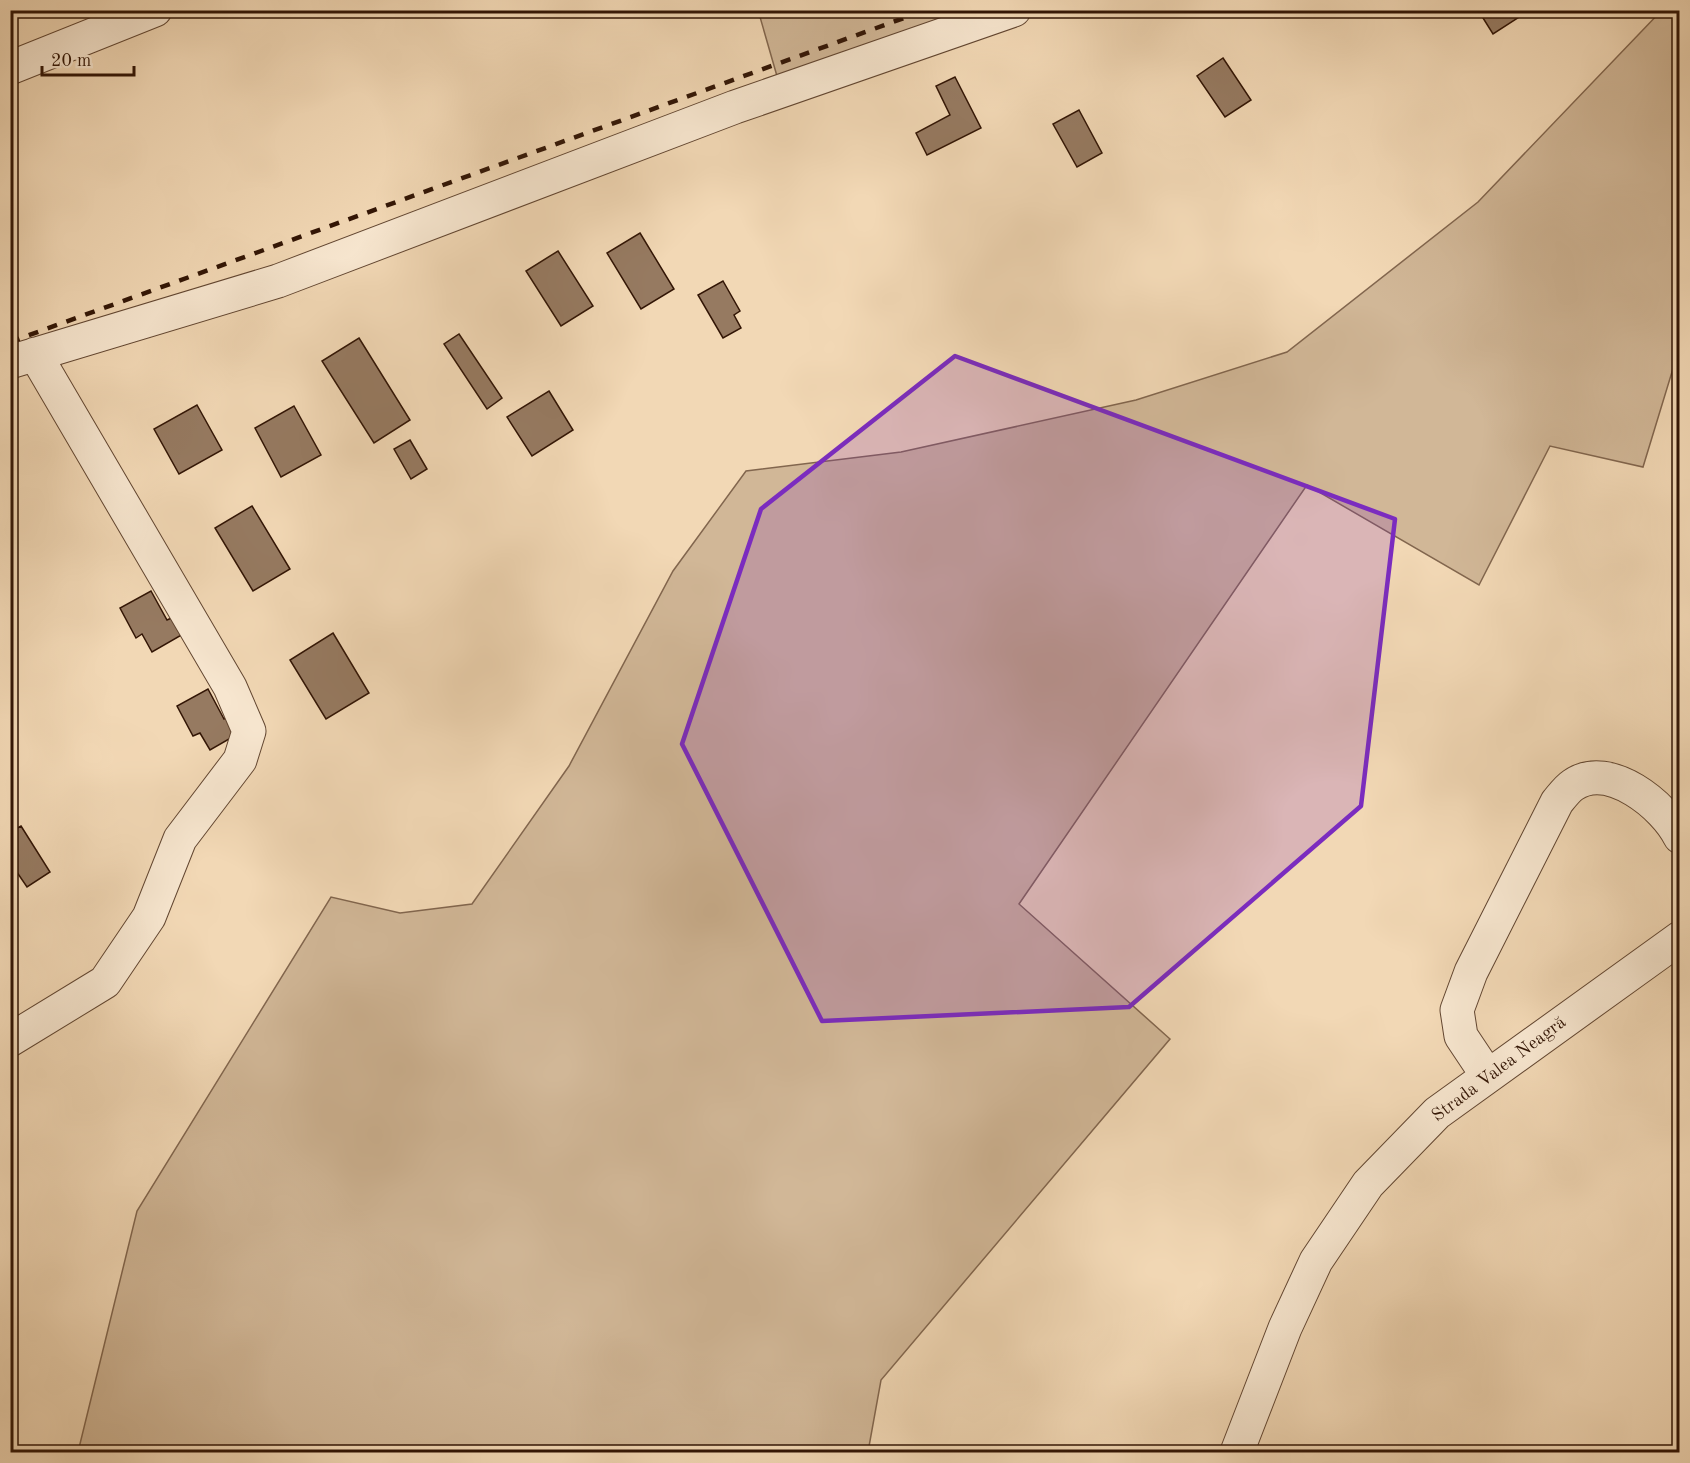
<svg xmlns="http://www.w3.org/2000/svg" width="1690" height="1463" font-family="'Old Standard TT',serif">
	<rect width="100%" height="100%" fill="#f2d8b5"/>
	<filter id="stains"><feTurbulence type="fractalNoise" baseFrequency=".00333" numOctaves="4"/><feColorMatrix values="0 0 0 0 .2 0 0 0 0 .09 0 0 0 0 .02 0 0 0 .5 -.17"/></filter>
	<radialGradient id="worn" r=".72"><stop offset=".6" stop-color="#630" stop-opacity="0"/><stop offset="1" stop-color="#630" stop-opacity=".3"/></radialGradient>
	<path fill="#d1b797" stroke="#82664e" stroke-width="1.5" d="M758 10 1013 11 781 90Z
		M1662 10 1679 11V349L1643 467 1550 446 1479 585 1307 485 1019 904 1170 1039 881 1380 868 1452H78L137 1211 331 897 400 913 472 904 569 766 673 571 746 471 901 452 1136 400 1287 352 1478 202Z"/>
	<path fill="#967a61" stroke="#321505" stroke-width="1.5" d="M1478 10H1530L1493 34Z
		M1223 58 1251 100 1225 117 1197 76Z
		M955 77 981 128 927 155 916 133 950 115 936 86Z
		M1079 110 1102 153 1077 167 1053 124Z
		M640 233 674 289 641 309 607 253Z
		M558 251 593 306 561 326 526 271Z
		M723 281 740 311 734 315 741 328 723 338 698 295Z
		M459 334 502 398 487 409 444 344Z
		M359 338 410 420 374 443 322 361Z
		M549 391 573 430 532 456 507 417Z
		M197 405 222 450 179 474 154 429Z
		M294 406 321 455 281 477 255 428Z
		M410 440 427 469 411 479 394 449Z
		M252 506 290 569 253 591 215 528Z
		M151 591 167 620 176 616 185 633 152 652 142 634 136 638 120 608Z
		M333 633 369 693 326 719 290 660Z
		M208 689 224 719 233 714 243 731 210 750 200 733 193 736 177 706Z
		M21 826 50 872 27 887 10 862V832Z"/>
	<g fill="none" stroke-linecap="round" stroke-linejoin="round">
		<defs>
			<path id="minor" d="M10 68 155 10
				M10 362 278 281 735 107 1014 10
				M10 1040 105 982 149 917 180 839 240 760 249 731 230 687 35 354
				M1487 1075 1461 1036 1457 1010 1471 972 1557 802C1562 796 1567 789 1573 785 1609 760 1665 806 1680 837
				M1237 1452 1285 1328 1316 1261 1368 1184 1437 1113 1680 938"/>
		</defs>
		<use href="#minor" stroke="#624631" stroke-width="35"/>
		<use href="#minor" stroke="#f7e6cf" stroke-width="33"/>
		<path stroke="#321505" stroke-width="4.5" stroke-dasharray="10 10" stroke-linecap="butt" d="M10 342 926 10"/>
	</g>
	<path fill="#7b2cbf" fill-opacity="0.2" stroke="#7b2cbf" stroke-width="4.5" stroke-linejoin="round" d="M955 356 1395 519 1361 806 1129 1007 822 1021 682 744 761 509Z"/>
	<g text-anchor="middle" dominant-baseline="central" stroke-width="5" stroke-linejoin="round" paint-order="stroke">
		<g font-size="18" fill="#321505" stroke="#f7e6cf">
			<text transform="translate(1499 1069) rotate(-37)">Strada Valea Neagră</text>
		</g>
	</g>
	<rect width="1690" height="1463" fill="none" stroke="#f2d8b5" stroke-width="36"/>
	<rect x="12" y="12" width="1666" height="1439" fill="none" stroke="#321505" stroke-width="3"/>
	<rect x="18" y="18" width="1654" height="1427" fill="none" stroke="#321505" stroke-width="1.5"/>
	<path d="M42 66v9h92v-9" fill="none" stroke="#321505" stroke-width="3"/>
	<text x="51" y="66" font-size="18" fill="#321505" stroke="#f7e6cf" stroke-width="4.5" paint-order="stroke">20 m</text>
	<rect width="100%" height="100%" filter="url(#stains)"/>
	<rect width="100%" height="100%" fill="url(#worn)"/>
</svg>
